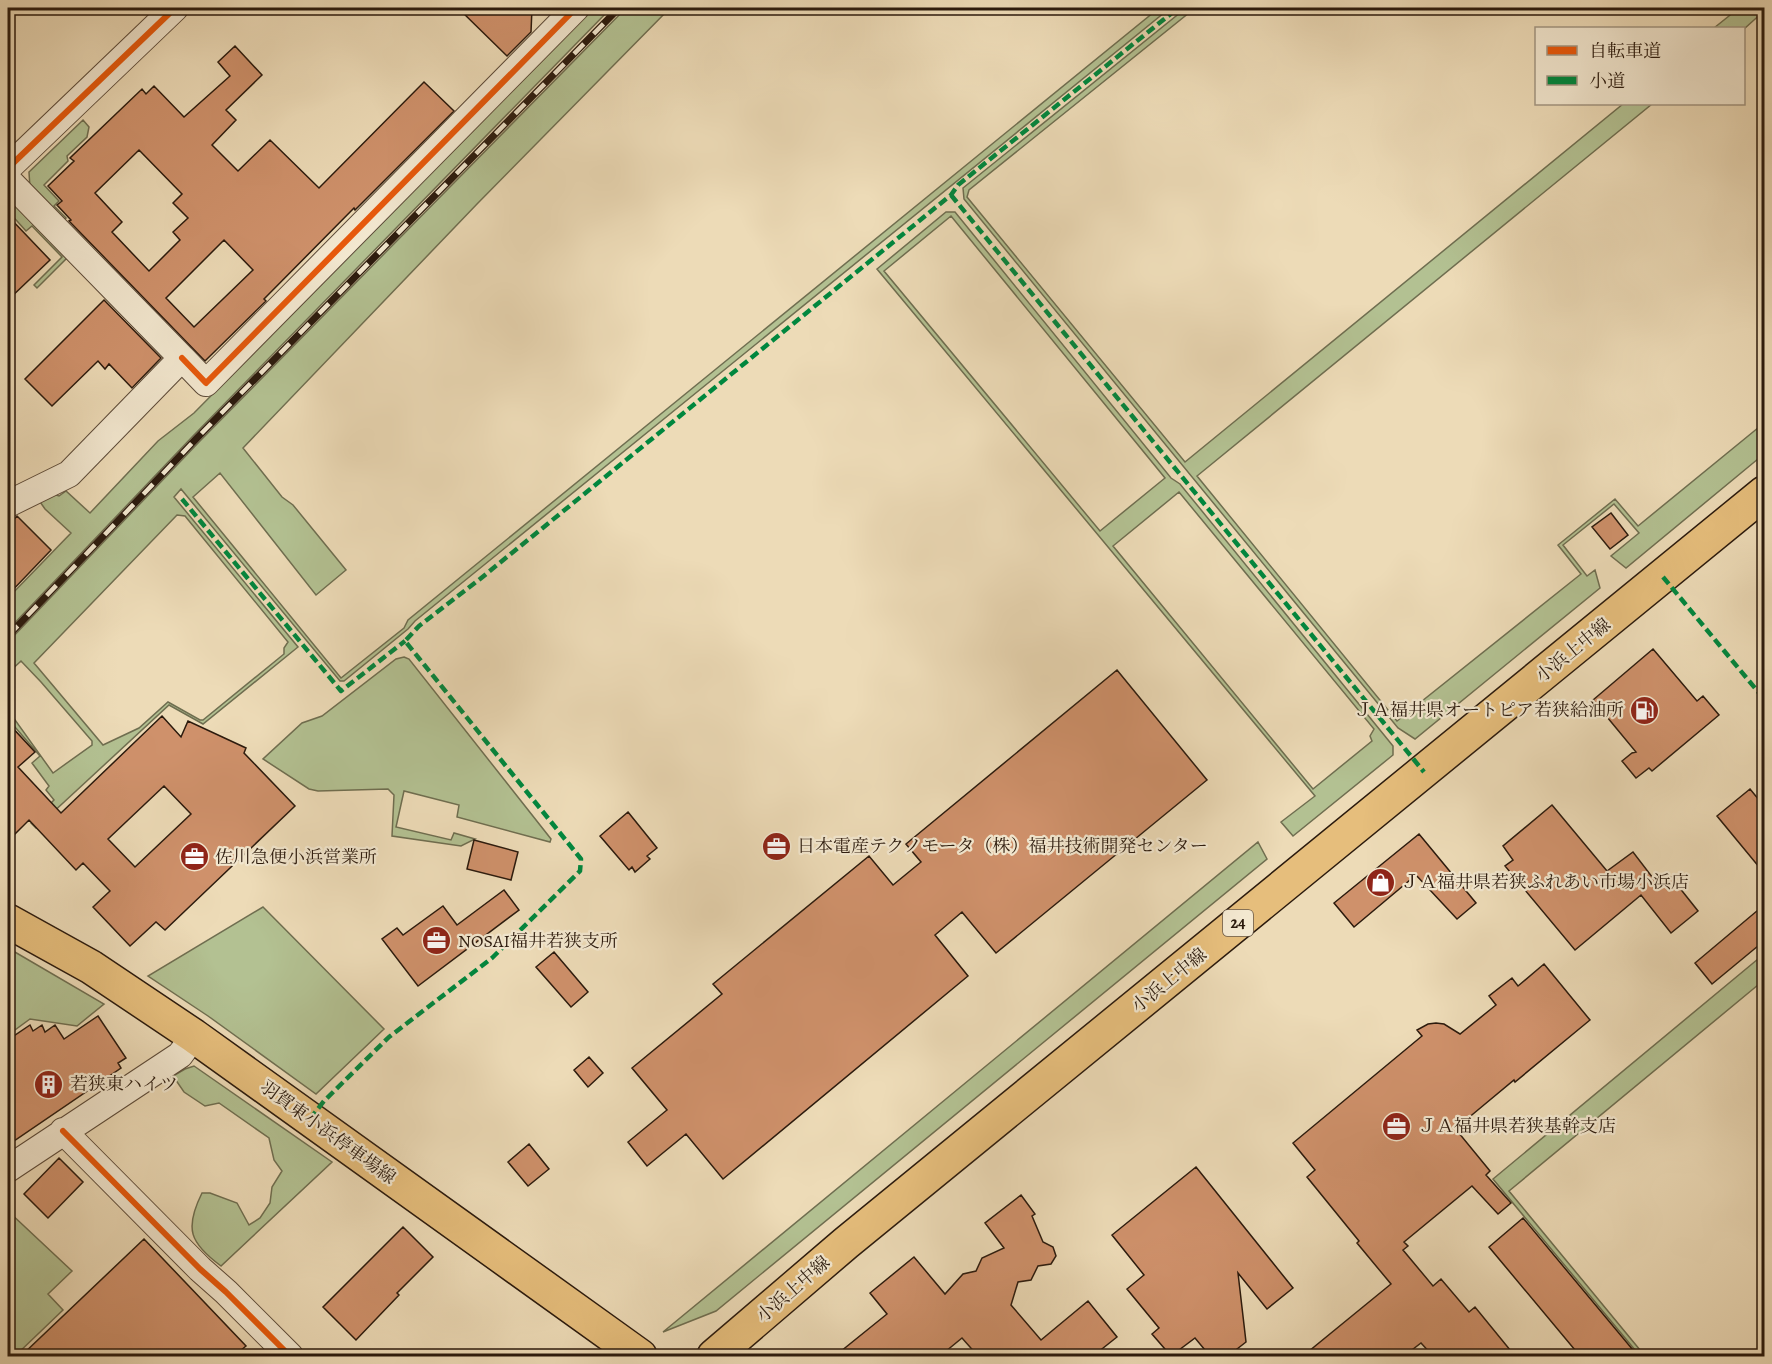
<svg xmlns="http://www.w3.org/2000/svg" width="1772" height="1364" font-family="Alegreya,'Noto Serif JP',serif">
	<rect width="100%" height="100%" fill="#eddbb7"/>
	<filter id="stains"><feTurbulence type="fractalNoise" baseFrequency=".00333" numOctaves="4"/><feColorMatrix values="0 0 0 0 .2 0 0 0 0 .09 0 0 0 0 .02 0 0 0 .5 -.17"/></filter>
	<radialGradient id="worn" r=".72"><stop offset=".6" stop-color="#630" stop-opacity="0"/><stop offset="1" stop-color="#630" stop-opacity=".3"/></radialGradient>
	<path fill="#b3c192" stroke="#6f6e50" stroke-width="1.5" fill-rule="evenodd" d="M594 8H611L193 436 8 630V598L71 533 45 509 38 499 50 493 59 496 66 491 90 513 158 441 194 413Z
		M626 8H670L477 204 243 448 282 497 293 505 346 570 316 595 220 473 193 497 341 678 404 628 408 620 1159 8H1170L415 621 408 629 344 681H340L181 489 174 497 298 647 203 724 169 705 36 828 31 823 54 800 46 790 49 786 32 763 40 756 8 719V710L53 773 92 745V741L41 682 21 661 8 673V642L199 442ZM177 515 185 516 288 642 284 648V654L203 720H200L168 702 139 728 103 745 34 663Z
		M1186 8H1195L969 190 967 197 1185 462 1623 104H1652L1197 476 1397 721 1581 574 1558 545 1615 499 1638 526 1764 423V454L1626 568 1611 556 1639 533 1614 504 1563 545 1587 576 1595 570 1600 588 1415 739 1398 728 964 199 963 188Z
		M1739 8H1764V11L1744 29 1714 28Z
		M83 120 89 127 87 137 67 156 68 161 44 185 59 201 54 206 66 218 61 220 30 188 29 172Z
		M8 200H14L68 257 37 288 34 285 62 257 32 226 26 231 8 211Z
		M946 212H955L1171 478 1180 484 1393 746V755L1293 836 1281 822 1315 796 877 269ZM951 216 1165 478 1100 531 884 271ZM1179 492 1374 729 1370 736 1372 741 1313 789 1113 546Z
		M404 657 409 659 551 839 550 842 457 817 459 805 404 791 396 827 451 840 454 833 475 839 461 846 392 836 394 795 388 789 318 791 309 789 263 759 302 723 322 716 396 659Z
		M1258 842 1267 859 716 1311 663 1332Z
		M263 907 384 1029 316 1094 208 1016 148 976Z
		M8 948 104 1004 77 1026 30 1019 8 1035Z
		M1764 954V980L1509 1191 1645 1356H1640L1493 1179Z
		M194 1066 332 1162 221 1266C190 1243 184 1229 202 1193H210L237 1203 249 1225 260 1218 270 1203 272 1187 282 1171 274 1160 269 1138 219 1103 205 1106 184 1092 173 1076 185 1069Z
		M8 1211 72 1271 48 1294 63 1310 15 1356H8Z"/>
	<path fill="#cf916b" stroke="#2b1a0d" stroke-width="1.5" fill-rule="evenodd" d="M458 8H532L531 32 507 56Z
		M235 46 262 75 226 110 236 120 212 145 238 171 270 140 319 188 424 82 454 111 355 210 354 208 264 299 266 301 205 361 69 221 71 220 57 205 62 201 48 186 74 161 70 158 142 89 146 94 154 86 184 117 230 76 218 62ZM139 150 182 194 173 203 188 218 173 232 180 240 149 271 112 232 122 222 95 193ZM224 240 253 270 194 327 166 298Z
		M8 216 50 260 8 300Z
		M104 300 161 358 132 388 109 364 105 369 98 361 52 406 25 379Z
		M1611 513 1628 535 1610 549 1592 527Z
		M17 516 51 550 8 595V526Z
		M1653 649 1697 701 1703 696 1719 715 1652 771 1649 768 1636 778 1622 761 1632 753 1636 752 1593 700Z
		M1117 670 1207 780 996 953 962 912 935 935 968 976 723 1179 686 1134 647 1166 628 1142 667 1110 632 1068 722 994 713 984 869 856 893 885 921 862 906 844Z
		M162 716 181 737 188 721 246 748 244 753 295 806 165 930 156 922 130 946 93 907 110 891 83 863 76 870 29 820 8 841V723L35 752 18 767 61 813ZM164 786 191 814 135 867 108 839Z
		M1750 789 1764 806V873L1717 816Z
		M1552 805 1607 871 1633 852 1659 886 1671 877 1698 911 1671 933 1641 895 1575 950 1505 866 1513 860 1503 846Z
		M628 812 657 848 647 856 650 859 635 872 632 867 629 870 600 836Z
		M1419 834 1476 903 1457 919 1416 875 1354 927 1334 903Z
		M474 840 518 852 511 880 467 869Z
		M504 890 519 910 418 986 382 939 397 928 403 935 443 906 457 925Z
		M1764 905V941L1712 984 1695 963Z
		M554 952 588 992 571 1007 536 967Z
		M1544 964 1590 1020 1515 1082 1514 1080 1461 1124 1464 1128 1458 1132 1490 1171 1486 1175 1511 1203 1498 1214 1472 1186 1404 1242 1408 1246 1403 1250 1433 1286 1441 1279 1469 1312 1475 1307 1515 1356H1433L1421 1343 1404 1356H1303L1391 1284 1357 1243 1359 1241 1307 1177 1315 1170 1293 1143 1422 1036 1417 1030 1428 1024 1436 1023 1444 1024 1460 1034 1496 1005 1489 996 1512 978 1518 986Z
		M98 1016 126 1058 118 1063 121 1068 8 1145V1040L30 1025 33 1031 42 1025 45 1032 55 1025 64 1039Z
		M589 1057 603 1073 588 1087 574 1070Z
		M529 1144 549 1169 528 1186 508 1162Z
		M59 1158 83 1182 48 1218 24 1194Z
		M1196 1167 1293 1288 1267 1309 1238 1273 1246 1342 1228 1356H1210L1195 1338 1171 1356 1152 1334 1159 1328 1127 1289 1144 1275 1112 1235Z
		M1021 1195 1035 1214 1032 1216 1043 1242 1053 1247 1056 1256 1051 1264 1038 1266 1031 1280 1018 1282 1011 1305 1041 1340 1088 1301 1117 1337 1093 1356H978L962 1338 940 1356H835L887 1314 870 1293 914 1257 945 1294 963 1274 976 1271 982 1258 1004 1248 985 1223Z
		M1523 1218 1638 1356H1580L1489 1247Z
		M403 1227 433 1257 397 1293 399 1295 356 1340 323 1307Z
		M144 1239 246 1346 234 1356H21Z"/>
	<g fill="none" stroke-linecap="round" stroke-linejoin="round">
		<defs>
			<path id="minor" d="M8 168 175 8
				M8 180 182 358 69 474 8 504
				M182 358 206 383 576 8
				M63 1131 200 1269 226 1292 290 1356
				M8 1169 180 1055 194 1036"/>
			<path id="major" d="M8 921 91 967 194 1036 640 1356
				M714 1356 846 1243 1764 493"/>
		</defs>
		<use href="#minor" stroke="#5c4a38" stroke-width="28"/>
		<use href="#major" stroke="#2b1a0d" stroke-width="36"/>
		<use href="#minor" stroke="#f3e8d0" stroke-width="26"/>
		<use href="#major" stroke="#e6be7c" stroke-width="33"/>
		<defs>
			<path id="rail" d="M8 636 196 439 619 8"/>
		</defs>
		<use href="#rail" stroke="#2b1a0d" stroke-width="7"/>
		<use href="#rail" stroke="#f3e8d0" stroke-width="4.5" stroke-dasharray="14" stroke-linecap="butt"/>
		<path stroke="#00873e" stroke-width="4.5" stroke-dasharray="9 4.5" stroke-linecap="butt" d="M951 195 1424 772
			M182 499 341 691 405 641
			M1663 577 1764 699
			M310 1119 324 1101 389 1037 492 958 580 871 581 859 405 641 419 626 480 579 951 195 958 185 1178 8"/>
		<defs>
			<path id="cycleway" d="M8 168 175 8
				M182 358 206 383 576 8
				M63 1131 200 1269 226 1292 290 1356"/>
		</defs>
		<use href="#cycleway" stroke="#f3e8d0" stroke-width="10"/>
		<use href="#cycleway" stroke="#e8590c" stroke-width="6"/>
	</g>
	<defs>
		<symbol id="fuel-disc" viewBox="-11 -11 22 22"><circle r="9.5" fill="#8f2418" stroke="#f3e8d0"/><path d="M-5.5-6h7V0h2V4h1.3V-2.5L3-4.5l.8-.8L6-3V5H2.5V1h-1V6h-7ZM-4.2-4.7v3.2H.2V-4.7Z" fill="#fff"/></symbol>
		<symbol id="office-disc" viewBox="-11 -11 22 22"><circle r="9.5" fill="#8f2418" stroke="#f3e8d0"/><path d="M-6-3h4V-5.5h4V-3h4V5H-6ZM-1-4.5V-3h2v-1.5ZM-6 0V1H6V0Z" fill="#fff"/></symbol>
		<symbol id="shop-disc" viewBox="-11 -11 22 22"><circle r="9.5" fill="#8f2418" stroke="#f3e8d0"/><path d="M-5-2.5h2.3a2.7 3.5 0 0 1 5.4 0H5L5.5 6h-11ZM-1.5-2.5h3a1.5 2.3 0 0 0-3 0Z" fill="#fff"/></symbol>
		<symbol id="building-disc" viewBox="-11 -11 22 22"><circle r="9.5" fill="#8f2418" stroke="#f3e8d0"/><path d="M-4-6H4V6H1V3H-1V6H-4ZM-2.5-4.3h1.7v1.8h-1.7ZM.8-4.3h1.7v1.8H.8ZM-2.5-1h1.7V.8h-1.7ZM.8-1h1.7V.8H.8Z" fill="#fff"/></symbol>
	</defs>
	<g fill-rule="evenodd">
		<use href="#fuel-disc" x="1628" y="694" width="33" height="33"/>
		<use href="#office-disc" x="760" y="830" width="33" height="33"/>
		<use href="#office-disc" x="178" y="840" width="33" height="33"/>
		<use href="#shop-disc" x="1364" y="866" width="33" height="33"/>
		<use href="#office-disc" x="420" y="924" width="33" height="33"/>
		<use href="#building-disc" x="32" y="1068" width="33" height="33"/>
		<use href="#office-disc" x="1380" y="1110" width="33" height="33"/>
	</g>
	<g text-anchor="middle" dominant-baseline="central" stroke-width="4.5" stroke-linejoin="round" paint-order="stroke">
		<rect fill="#f3e8d0" stroke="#675848" stroke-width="1.5" x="1223" y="910" width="30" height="26" rx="4.5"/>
		<g font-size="16" font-weight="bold" fill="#2b1a0d">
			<text x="1238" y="923">24</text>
		</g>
		<g font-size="18" fill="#2b1a0d" stroke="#f3e8d0">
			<text transform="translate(1573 650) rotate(-39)">小浜上中線</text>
			<text transform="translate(1169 980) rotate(-39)">小浜上中線</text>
			<text transform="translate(328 1132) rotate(36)">羽賀東小浜停車場線</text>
			<text transform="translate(793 1289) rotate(-41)">小浜上中線</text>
		</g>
		<g font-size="18" fill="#2b1a0d" stroke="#f3e8d0" text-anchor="start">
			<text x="1624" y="710" text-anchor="end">ＪＡ福井県オートピア若狭給油所</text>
			<text x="797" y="846">日本電産テクノモータ（株）福井技術開発センター</text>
			<text x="215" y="857">佐川急便小浜営業所</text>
			<text x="1401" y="882">ＪＡ福井県若狭ふれあい市場小浜店</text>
			<text x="458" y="941">NOSAI福井若狭支所</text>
			<text x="70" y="1084">若狭東ハイツ</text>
			<text x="1418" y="1126">ＪＡ福井県若狭基幹支店</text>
		</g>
	</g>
	<rect width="1772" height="1364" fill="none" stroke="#eddbb7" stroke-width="30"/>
	<rect x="9" y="9" width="1754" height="1346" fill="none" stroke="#2b1a0d" stroke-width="3"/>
	<rect x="15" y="15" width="1742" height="1334" fill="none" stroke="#2b1a0d" stroke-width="1.5"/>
	<rect x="1535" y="27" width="210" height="78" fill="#f3e8d0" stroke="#a39682" stroke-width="1.5"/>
	<rect x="1547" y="46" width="30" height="9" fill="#e8590c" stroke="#a39682" stroke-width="1.5"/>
	<text x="1589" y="57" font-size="18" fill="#2b1a0d">自転車道</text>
	<rect x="1547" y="76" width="30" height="9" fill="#00873e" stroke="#a39682" stroke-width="1.5"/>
	<text x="1589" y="87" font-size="18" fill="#2b1a0d">小道</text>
	<rect width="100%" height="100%" filter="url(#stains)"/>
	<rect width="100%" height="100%" fill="url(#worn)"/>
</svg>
